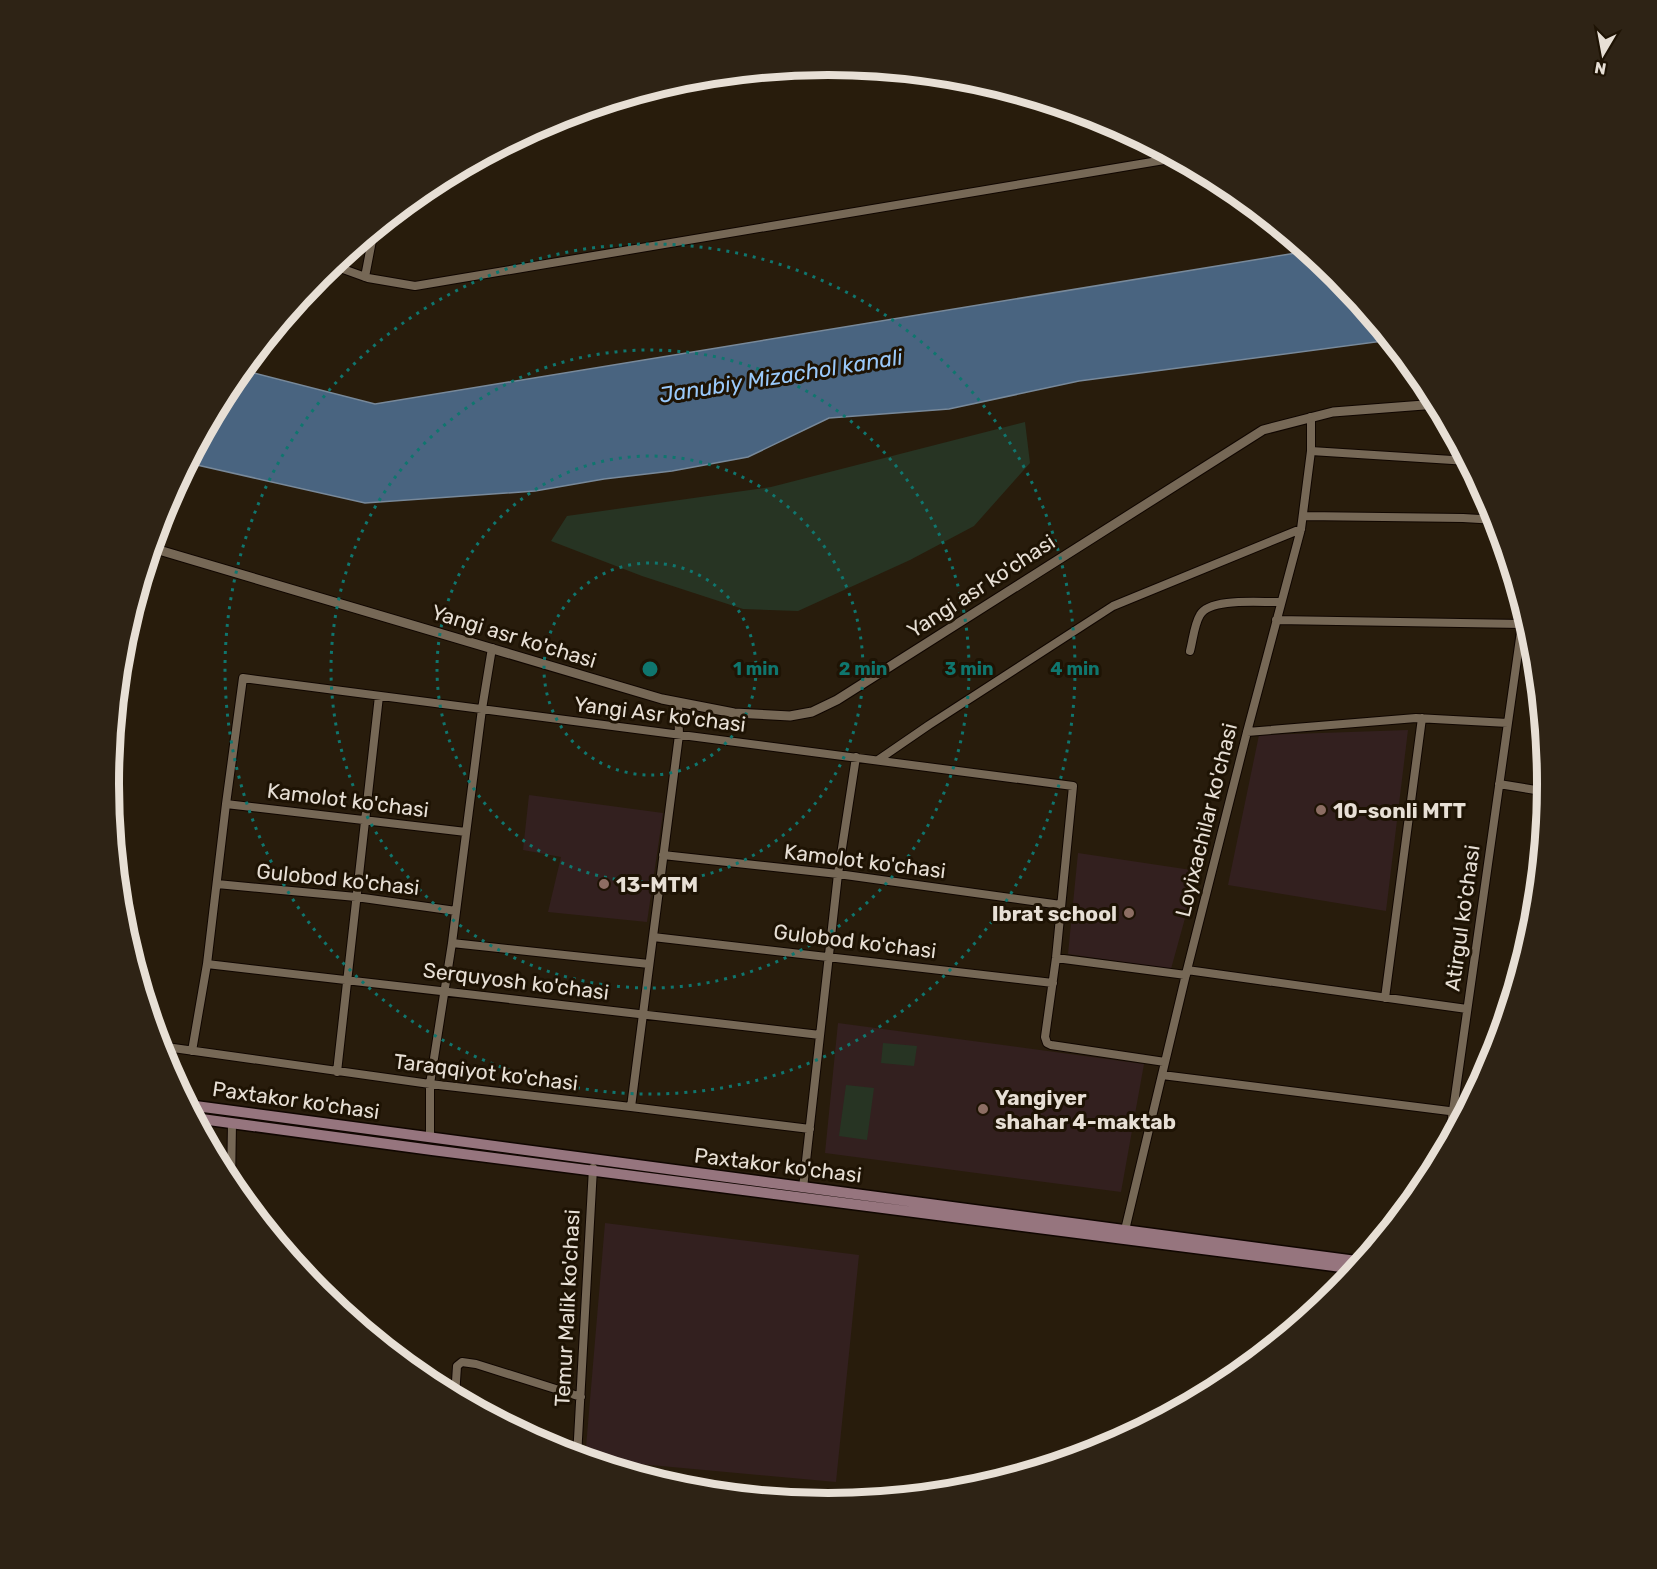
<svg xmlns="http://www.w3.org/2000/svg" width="1657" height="1569" font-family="Rubik,sans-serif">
	<rect width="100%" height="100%" fill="#281c0c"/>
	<path fill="#33201f" d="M1408 730 1386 911 1228 885 1259 735Z
		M529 795 663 813 647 922 548 912 561 857 523 850Z
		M1078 853 1198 871 1171 969 1068 954Z
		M838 1023 1144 1064 1121 1192 825 1153Z
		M605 1223 859 1255 836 1482 585 1459Z"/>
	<path fill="#273423" d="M1025 422 1030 463 974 526 910 560 798 611 743 609 642 576 551 541 567 516 771 487Z
		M883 1043 917 1046 914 1066 881 1063Z
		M846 1085 874 1088 867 1140 839 1136Z"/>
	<path fill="#496480" stroke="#78899a" stroke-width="1.5" d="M1308 251 1338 276 1391 340 1079 381 949 409 829 418 748 457 672 471 604 479 535 491 365 503 188 463 230 384 242 370 375 404Z"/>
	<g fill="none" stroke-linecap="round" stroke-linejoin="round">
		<defs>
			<path id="minor" d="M332 265 368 278 415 286 1176 158
				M365 277 374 230
				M1311 451 1468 461
				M1304 516 1463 518 1497 520
				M1276 620 1522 624 1448 1146
				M1190 651C1193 640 1194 625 1200 615 1210 597 1263 603 1281 602
				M1247 732 1416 718 1508 723
				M878 760 929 725 1113 606 1301 529
				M1499 784 1548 792
				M226 804 466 832
				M663 855 838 874 1061 905
				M217 884 356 897 456 911
				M653 937 1053 983
				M452 943 649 964
				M1056 958 1186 975
				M207 964 820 1035
				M1187 970 1467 1009
				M1385 998 1422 718
				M159 1046 430 1084 631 1107 810 1129
				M192 1051 207 964 226 804 243 678C520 715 797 748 1073 786L1056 958 1045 1037 1047 1043 1051 1045 1165 1062
				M337 1072 379 696
				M1162 1075 1465 1113
				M631 1107 679 735 678 703
				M430 1137V1084L452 943 482 709 492 648
				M231 1185 232 1123
				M803 1188 838 874 856 757
				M1125 1230 1187 970 1247 732 1301 529 1311 451V417
				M455 1397 457 1366 462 1362 476 1364 581 1397
				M577 1457 593 1168
				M844 1503 845 1497"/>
			<path id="tertiary" d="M152 548 662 699 734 713 790 716 812 712 837 700 1263 430 1333 412 1437 404"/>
			<path id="secondary" d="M188 1105 1364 1262
				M194 1118 432 1150 1357 1269"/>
		</defs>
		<use href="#minor" stroke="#100600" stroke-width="10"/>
		<use href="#tertiary" stroke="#100600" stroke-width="11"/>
		<use href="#secondary" stroke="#100600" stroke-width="13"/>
		<use href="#minor" stroke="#766856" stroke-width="8"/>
		<use href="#tertiary" stroke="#766856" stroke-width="9"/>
		<use href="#secondary" stroke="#96757e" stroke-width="10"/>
	</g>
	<g fill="none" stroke="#0f766e" stroke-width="3" stroke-dasharray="3 6">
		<circle cx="650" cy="669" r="106"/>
		<circle cx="650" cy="669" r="213"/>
		<circle cx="650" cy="669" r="319"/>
		<circle cx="650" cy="669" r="425"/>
	</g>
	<g fill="#8d6e63" stroke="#1e1304" stroke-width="2">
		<circle cx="1321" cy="810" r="6"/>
		<circle cx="604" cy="884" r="6"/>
		<circle cx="1129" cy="913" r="6"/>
		<circle cx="983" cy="1109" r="6"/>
	</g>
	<g text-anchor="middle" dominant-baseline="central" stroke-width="6" stroke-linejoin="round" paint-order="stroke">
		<g font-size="21" fill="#e7dfd5" stroke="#1e1304">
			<text transform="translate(981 586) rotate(-33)">Yangi asr ko'chasi</text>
			<text transform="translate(514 636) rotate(17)">Yangi asr ko'chasi</text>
			<text transform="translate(660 714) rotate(7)">Yangi Asr ko'chasi</text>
			<text transform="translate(348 800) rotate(7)">Kamolot ko'chasi</text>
			<text transform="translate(1206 820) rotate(-76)">Loyixachilar ko'chasi</text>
			<text transform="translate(865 861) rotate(7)">Kamolot ko'chasi</text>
			<text transform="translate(338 879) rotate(6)">Gulobod ko'chasi</text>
			<text transform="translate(1462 918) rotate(-82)">Atirgul ko'chasi</text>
			<text transform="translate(855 941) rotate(7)">Gulobod ko'chasi</text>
			<text transform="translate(516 981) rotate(7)">Serquyosh ko'chasi</text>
			<text transform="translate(486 1072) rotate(7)">Taraqqiyot ko'chasi</text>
			<text transform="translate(296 1100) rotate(8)">Paxtakor ko'chasi</text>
			<text transform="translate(778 1165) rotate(7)">Paxtakor ko'chasi</text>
			<text transform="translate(567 1308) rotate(-87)">Temur Malik ko'chasi</text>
		</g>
		<g font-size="21" font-weight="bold" fill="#e7dfd5" stroke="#1e1304" text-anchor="start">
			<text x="1333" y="810">10-sonli MTT</text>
			<text x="616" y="884">13-MTM</text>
			<text x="1117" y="913" text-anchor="end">Ibrat school</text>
			<text x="995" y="1097">Yangiyer<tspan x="995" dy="24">shahar 4-maktab</tspan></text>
		</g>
		<g font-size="22" font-style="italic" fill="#9ac9fa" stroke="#1e1304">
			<text transform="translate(781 376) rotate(-9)">Janubiy Mizachol kanali</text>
		</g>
	</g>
	<path d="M0 0H1657V1569H0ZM119 784a709 709 0 1 1 1418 0a709 709 0 1 1-1418 0Z" fill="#2e2315" fill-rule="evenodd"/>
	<path fill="none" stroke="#e7dfd5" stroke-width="8" d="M119 784a709 709 0 1 1 1418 0a709 709 0 1 1-1418 0Z"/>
	<circle cx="650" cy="669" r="9" fill="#0f766e" stroke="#1e1304" stroke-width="3"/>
	<g font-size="18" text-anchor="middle" font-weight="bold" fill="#0f766e" stroke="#1e1304" stroke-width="6" stroke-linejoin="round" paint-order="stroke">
		<text x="756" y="675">1 min</text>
		<text x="863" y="675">2 min</text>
		<text x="969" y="675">3 min</text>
		<text x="1075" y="675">4 min</text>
	</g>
	<g transform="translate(1603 54) rotate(190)" stroke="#1e1304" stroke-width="4.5" paint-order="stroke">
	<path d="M0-4.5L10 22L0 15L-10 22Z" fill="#e7dfd5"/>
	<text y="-9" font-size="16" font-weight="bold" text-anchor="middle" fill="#e7dfd5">N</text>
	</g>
</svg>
